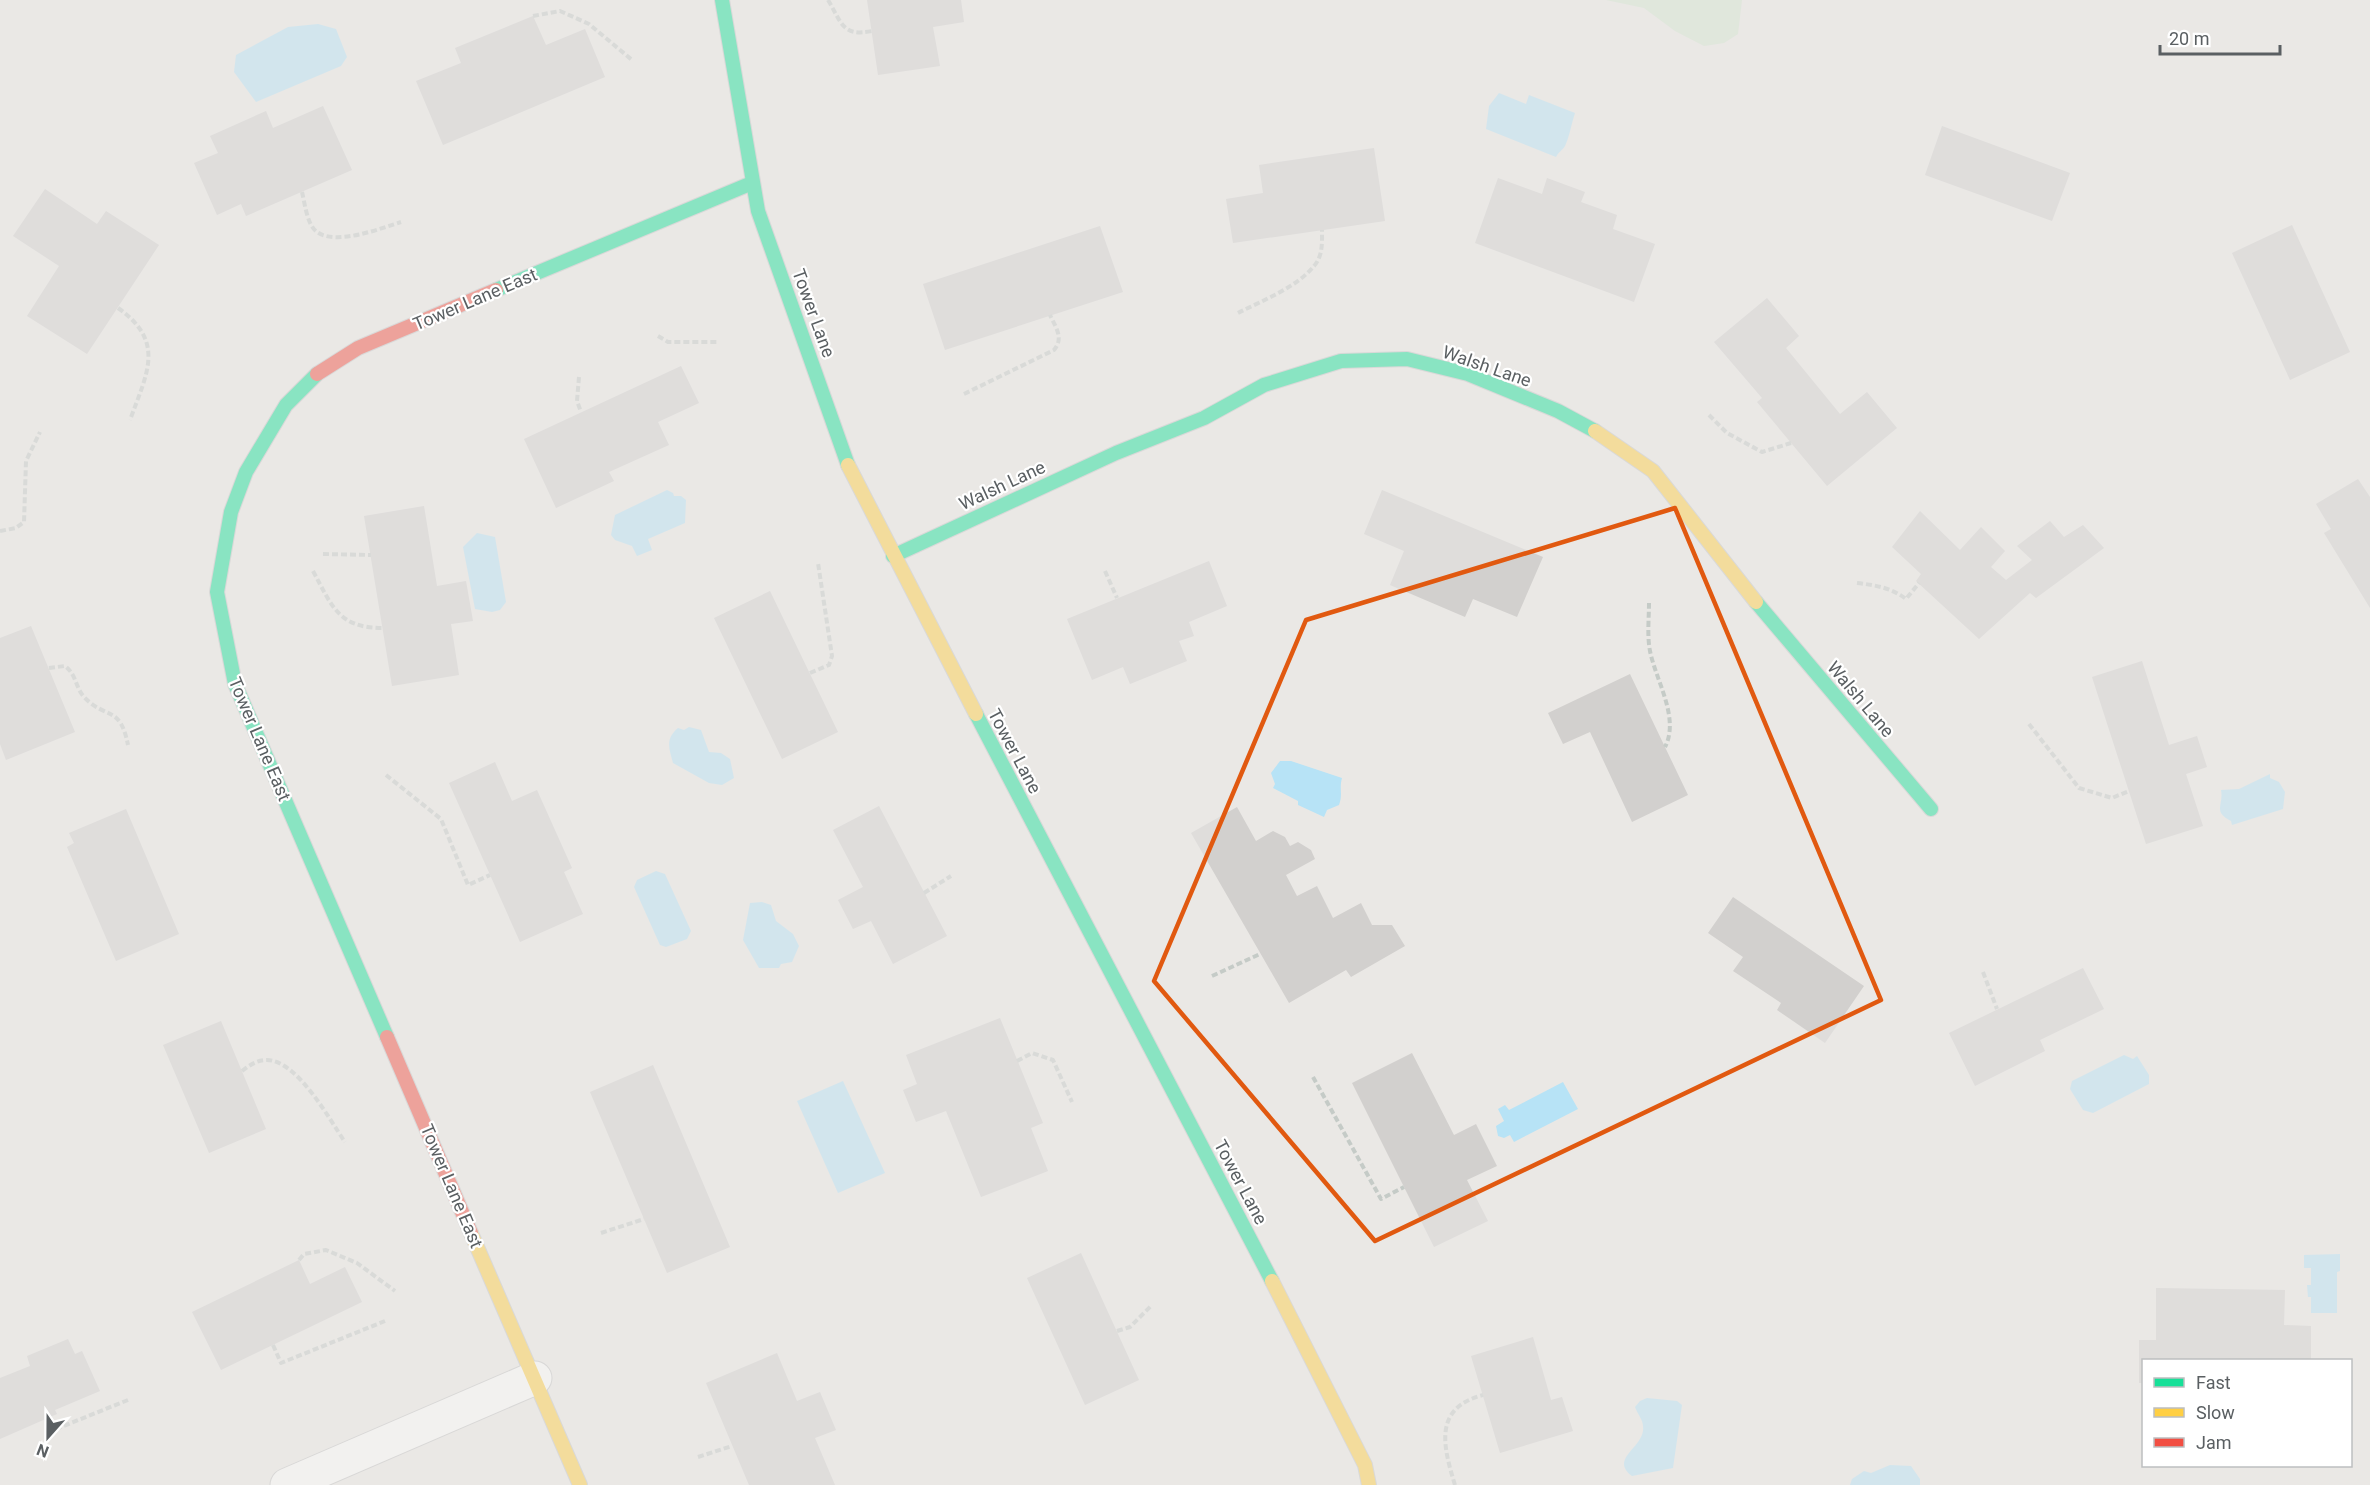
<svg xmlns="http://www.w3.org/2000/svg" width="2370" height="1485" font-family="Roboto,sans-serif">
	<rect width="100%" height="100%" fill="#eae8e5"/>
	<path fill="#d5e6d0" d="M1606 0H1742L1738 34 1724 43 1704 46 1675 31 1644 8Z"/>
	<path fill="#b7e3f6" d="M318 24 336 29 347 57 341 66 256 102 234 72 236 55 288 27Z
		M1499 93 1526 104 1529 95 1575 113C1571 125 1570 135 1565 146 1562 151 1559 151 1556 157L1486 129 1489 106Z
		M667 490 673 493 674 496H681L686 500 685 523 648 539 652 550 637 556 632 546 615 540 611 535 615 515Z
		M477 533 495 537 506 602 500 610 492 612 475 609 463 547Z
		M689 727 701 730 709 752 721 753 730 759 734 778 722 785 709 783 673 763C669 748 665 739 678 728L684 730Z
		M1280 761H1291L1342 778C1339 788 1343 795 1339 805L1327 810 1324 817 1298 805V801L1273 788 1275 784 1271 773Z
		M2270 774V778L2279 782 2285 792 2283 809 2232 825 2231 821C2212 811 2224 805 2221 790L2239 789Z
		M656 871 665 874 691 931 687 939 666 947 660 945 634 887 637 880Z
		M762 902 771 905 776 921 793 934 799 946 792 962 781 964 779 968H759L743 940 750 903Z
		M2124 1055 2133 1059 2137 1056 2149 1075V1084L2093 1113 2083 1110 2070 1089 2072 1081Z
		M843 1081 885 1173 838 1193 797 1101Z
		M1563 1082 1578 1109 1514 1142 1510 1135 1504 1138 1498 1136 1496 1126 1504 1121 1498 1109 1505 1105 1509 1110Z
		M2340 1254V1271L2337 1272V1313H2311V1297H2308L2307 1285H2311V1268H2304V1255Z
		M1647 1398 1677 1401 1682 1405 1673 1468 1632 1476C1608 1458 1646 1447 1643 1426 1643 1420 1637 1413 1635 1407L1640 1401Z
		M1890 1465 1911 1466 1920 1479V1485H1850L1852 1479 1864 1471 1871 1473Z"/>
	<path fill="#d2d0ce" d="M867 0H961L964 22 933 27 940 66 878 75Z
		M533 16 546 45 585 29 605 77 443 145 416 81 461 63 455 48Z
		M323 106 352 170 246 216 241 204 217 215 194 163 218 153 210 136 266 111 273 128Z
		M1942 126 2070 173 2052 221 1925 175Z
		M1374 148 1385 221 1233 243 1226 199 1263 193 1259 165Z
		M1498 178 1542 194 1547 178 1585 192 1581 202 1617 215 1613 229 1655 244 1634 302 1475 243Z
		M45 189 97 224 106 211 159 245 87 354 27 316 59 266 13 236Z
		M2292 225 2350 352 2290 380 2232 253Z
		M1100 226 1123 292 945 350 923 284Z
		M1767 298 1799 336 1786 348 1840 414 1867 392 1897 428 1827 486 1757 402 1762 398 1714 342Z
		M681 366 699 403 658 422 669 445 609 472 614 481 556 508 524 439Z
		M2358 479 2370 497V608L2324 533 2331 529 2316 504Z
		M1382 490 1543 557 1517 617 1473 599 1465 617 1390 585 1404 551 1364 534Z
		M424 506 437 586 466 581 473 621 451 624 459 675 392 686 364 516Z
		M1920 511 1960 550 1981 527 2005 551 1991 567 2006 580 2032 560 2017 546 2050 521 2064 537 2083 525 2104 548 2036 598 2030 593 1979 639 1916 581 1921 574 1892 547Z
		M1209 561 1227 606 1189 622 1194 636 1179 641 1187 661 1130 684 1123 667 1092 680 1067 619Z
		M770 591 838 732 782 759 714 618Z
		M31 626 75 732 6 760 0 744V638Z
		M2142 661 2169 745 2197 736 2207 767 2186 774 2203 826 2146 844 2092 677Z
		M1630 674 1688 795 1632 822 1590 732 1563 744 1548 713Z
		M495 762 512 801 537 790 572 868 564 872 583 914 520 942 449 783Z
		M879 806 947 936 893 964 871 921 853 929 838 900 863 887 833 830Z
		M1237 807 1256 841 1273 831 1285 837 1290 846 1298 842 1311 850 1315 859 1286 875 1297 896 1317 886 1333 918 1361 903 1372 925H1392L1405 946 1351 977 1346 970 1289 1003 1191 833Z
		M126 809 179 934 116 961 67 847 74 843 69 833Z
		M1733 897 1864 986 1825 1043 1777 1010 1781 1003 1733 971 1743 957 1708 933Z
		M2083 968 2104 1009 2040 1040 2045 1051 1975 1086 1949 1033Z
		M1000 1018 1043 1123 1031 1128 1048 1171 981 1197 946 1111 916 1122 903 1090 917 1084 906 1055Z
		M221 1021 266 1129 209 1153 163 1045Z
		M1412 1053 1454 1135 1476 1124 1497 1166 1467 1180 1488 1221 1434 1247 1352 1083Z
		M653 1065 730 1247 667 1273 590 1092Z
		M1081 1253 1139 1380 1085 1405 1027 1278Z
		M299 1260 310 1284 345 1267 362 1302 221 1370 192 1312Z
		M2156 1288 2285 1290 2284 1325 2311 1326V1360H2144V1383H2139V1340H2156Z
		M1533 1337 1551 1400 1562 1397 1573 1431 1500 1453 1471 1356Z
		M68 1339 75 1354 82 1351 100 1391 55 1410 57 1414 0 1439V1378L30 1366 27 1356Z
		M777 1353 797 1401 820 1392 836 1430 815 1438 835 1485H749L706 1383Z"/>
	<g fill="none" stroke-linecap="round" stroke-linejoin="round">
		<defs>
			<path id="street" d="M287 1485 535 1378"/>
			<path id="fast" d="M722 0 758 211 848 465
				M496 290 752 183
				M317 374 286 405 246 472 231 512 217 592 235 684 387 1037
				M893 556 1116 453 1204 418 1264 385 1341 361 1407 359 1468 374 1558 411 1595 431
				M1756 602 1931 809
				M976 714 1272 1281"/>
			<path id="slow" d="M1595 431 1653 471 1756 602
				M848 465 976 714
				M471 1233 580 1485
				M1272 1281 1365 1465 1369 1485"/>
			<path id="jam" d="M317 374 358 348 496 290
				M387 1037 471 1233"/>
		</defs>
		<use href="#street" stroke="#c5c5c4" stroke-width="35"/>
		<use href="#fast" stroke="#c6c7c7" stroke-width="16"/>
		<use href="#slow" stroke="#c6c7c7" stroke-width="16"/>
		<use href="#jam" stroke="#c6c7c7" stroke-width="16"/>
		<path stroke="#c5cbc7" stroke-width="4" stroke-dasharray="6 3" stroke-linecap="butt" d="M828 0C842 23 842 37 872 31
			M533 16 560 11 589 24 632 60
			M302 192C305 204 307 225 317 232 336 246 382 228 401 222
			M118 308C166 342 147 373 130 420
			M1238 313C1263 300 1296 288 1314 266 1323 256 1322 242 1322 230
			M658 336 668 342H717
			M579 377 577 401 581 412
			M964 394 1054 350C1064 338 1056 328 1050 315
			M1709 415 1727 433 1762 452 1791 443
			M0 531 16 528 24 522 26 461 40 432
			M323 554 371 555
			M313 571C332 606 338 628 383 628
			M1105 571 1117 598
			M1857 583C1875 585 1892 588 1906 599L1919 583
			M1649 603C1649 618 1647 636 1650 651 1656 681 1680 718 1665 747
			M49 668 65 666C77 675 75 688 85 698 107 720 120 705 128 745
			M810 673 829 665 832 656 818 563
			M2029 724 2079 788 2112 798 2129 791
			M386 775 441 819 468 885 490 875
			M924 893 951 876
			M1983 972 1997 1009
			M1212 976 1260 954
			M1017 1061 1032 1053 1053 1060 1072 1102
			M242 1071C250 1065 257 1060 267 1060 298 1061 329 1119 345 1142
			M1313 1077 1381 1199 1404 1187
			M601 1233 644 1219
			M299 1260 304 1254 326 1250 357 1263 395 1291
			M1117 1331 1130 1327 1151 1306
			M273 1345 281 1363 385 1321
			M46 1419 51 1431 128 1400
			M698 1457 732 1446
			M1455 1485C1443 1446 1433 1408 1483 1395"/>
		<use href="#street" stroke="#fcfcfb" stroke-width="33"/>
		<use href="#fast" stroke="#16e098" stroke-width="14"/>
		<use href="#slow" stroke="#ffcf43" stroke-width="14"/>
		<use href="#jam" stroke="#f24e42" stroke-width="14"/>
	</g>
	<path d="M0 0H2370V1485H0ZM1675 508 1881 1000 1375 1241 1154 981 1306 620Z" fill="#eae8e5" fill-opacity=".55" fill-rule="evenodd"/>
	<path fill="none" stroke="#e15910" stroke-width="4.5" stroke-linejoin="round" d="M1675 508 1881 1000 1375 1241 1154 981 1306 620Z"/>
	<g text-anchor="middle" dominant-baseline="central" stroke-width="4.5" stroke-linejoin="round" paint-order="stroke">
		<g font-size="18" fill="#5a5f62" stroke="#fff">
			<text transform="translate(475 299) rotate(-23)">Tower Lane East</text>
			<text transform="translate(814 313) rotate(70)">Tower Lane</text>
			<text transform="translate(1487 366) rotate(19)">Walsh Lane</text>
			<text transform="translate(1002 485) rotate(-25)">Walsh Lane</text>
			<text transform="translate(1861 699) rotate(50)">Walsh Lane</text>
			<text transform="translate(260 739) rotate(67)">Tower Lane East</text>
			<text transform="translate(1015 751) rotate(62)">Tower Lane</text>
			<text transform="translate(1241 1182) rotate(62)">Tower Lane</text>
			<text transform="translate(452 1186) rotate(67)">Tower Lane East</text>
		</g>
	</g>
	<rect x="2142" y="1359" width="210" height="108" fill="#ffffff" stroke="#bdbfc0" stroke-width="1.5"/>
	<rect x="2154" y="1378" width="30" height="9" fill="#16e098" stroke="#bdbfc0" stroke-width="1.5"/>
	<text x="2196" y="1389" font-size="18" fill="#5a5f62">Fast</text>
	<rect x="2154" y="1408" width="30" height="9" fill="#ffcf43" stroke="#bdbfc0" stroke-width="1.5"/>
	<text x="2196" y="1419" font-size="18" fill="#5a5f62">Slow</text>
	<rect x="2154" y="1438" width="30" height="9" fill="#f24e42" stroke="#bdbfc0" stroke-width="1.5"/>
	<text x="2196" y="1449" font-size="18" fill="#5a5f62">Jam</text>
	<g transform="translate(48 1437) rotate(201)" stroke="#ffffff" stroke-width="4.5" paint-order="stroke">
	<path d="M0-4.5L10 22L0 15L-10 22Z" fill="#5a5f62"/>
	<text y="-9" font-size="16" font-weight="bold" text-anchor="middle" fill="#5a5f62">N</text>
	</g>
	<path d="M2160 45v9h120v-9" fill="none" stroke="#5a5f62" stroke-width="3"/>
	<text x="2169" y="45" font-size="18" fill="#5a5f62" stroke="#ffffff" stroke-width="4.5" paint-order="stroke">20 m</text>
</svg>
